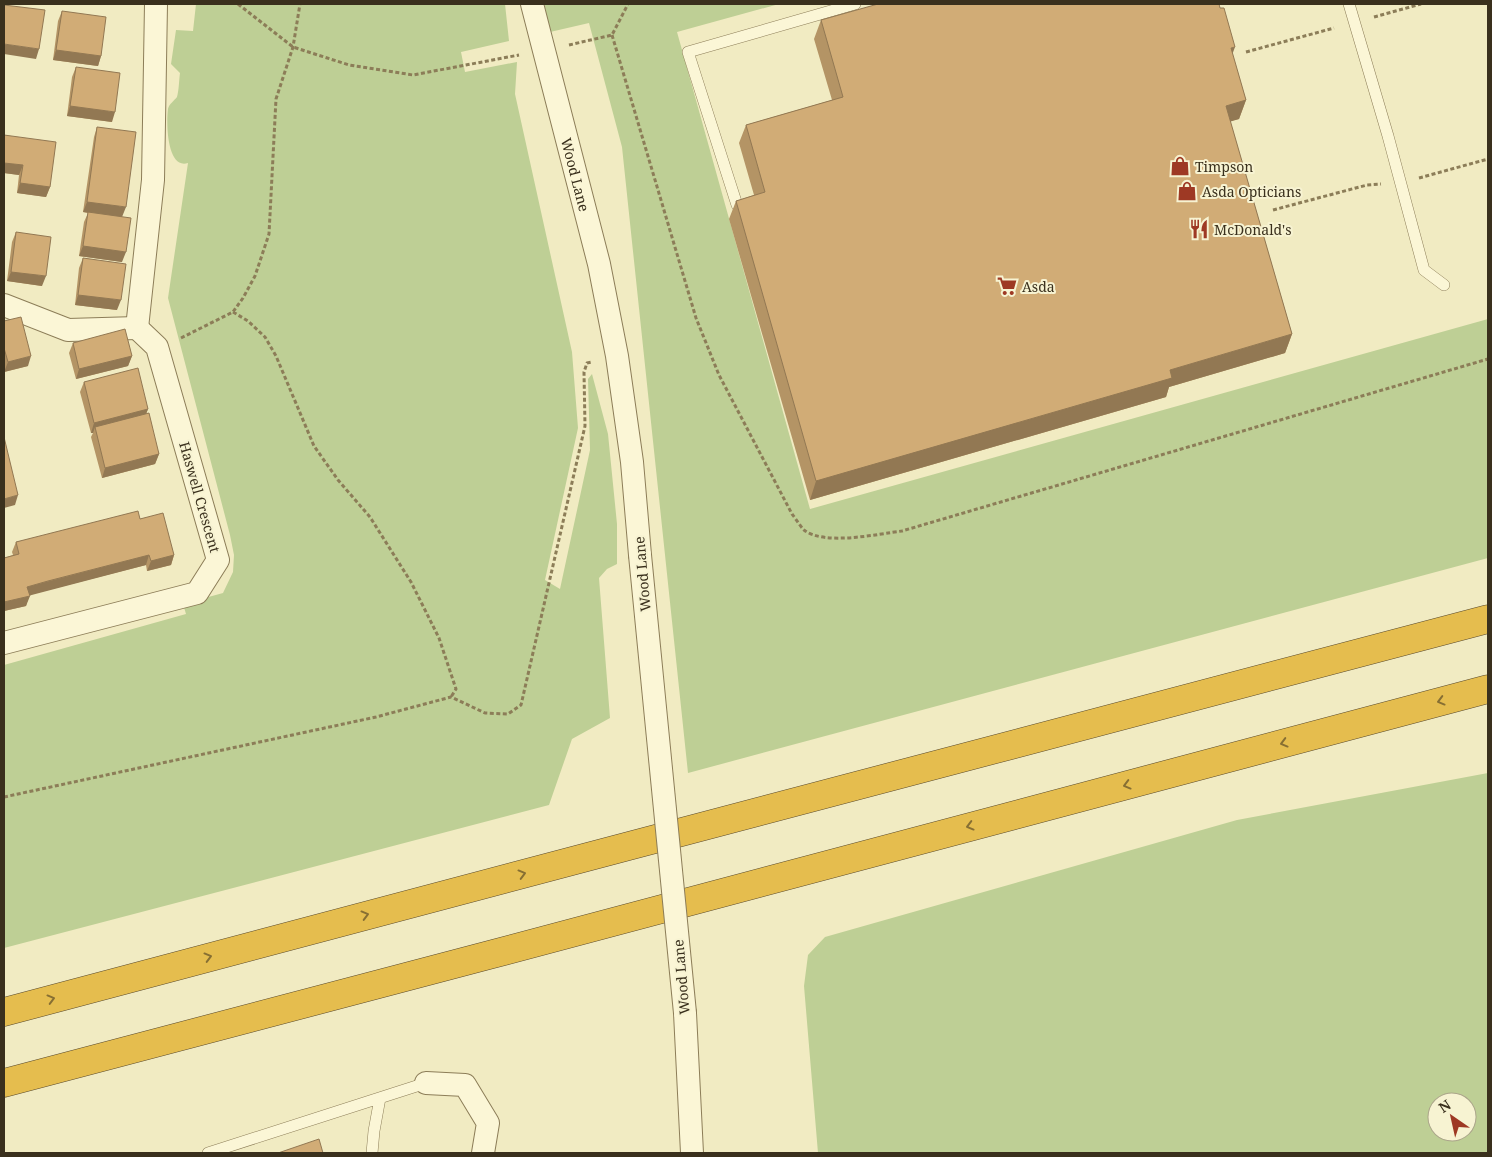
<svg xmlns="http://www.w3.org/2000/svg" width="1492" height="1157" font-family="'Noto Serif',serif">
	<rect width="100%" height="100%" fill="#f1ebc2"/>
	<path fill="#becf95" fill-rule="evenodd" d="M196 4H505L509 41 461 52 465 72 517 62 515 94 572 352 578 428 545 580 560 589 590 450 588 379 592 374 608 434 617 524V564L607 569 599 578 610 718 572 739 549 805 4 948V665L186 614 183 604 223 593 233 572 234 555 230 535 168 298 188 163C167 170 166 123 168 109 169 104 174 101 177 97 179 90 179 80 180 73L171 64 176 30 193 31Z
		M544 4H779L677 32 810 509 1488 319V558L688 773 622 147 589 23 550 32Z
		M1488 773V1153H818L804 986 808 955 825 937 1237 820ZM1437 1102H1467V1132H1437Z"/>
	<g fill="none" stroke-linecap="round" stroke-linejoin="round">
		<defs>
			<path id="lane" d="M1349 4 1388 136 1424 270 1444 285
				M737 205 688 52 855 4
				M208 1153 426 1083
				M372 1153 374 1131 380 1098"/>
			<g id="street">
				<path id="s1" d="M532 4 599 264 617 356 632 462 640 555"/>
				<path d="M4 305 68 330 137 328"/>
				<path d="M137 328 153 180 156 4"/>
				<path d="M4 643 197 593 218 560 157 347 137 328"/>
				<path d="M685 1013 692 1153"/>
				<path d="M426 1083 465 1085 488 1123 483 1153"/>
			</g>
			<path id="highway" d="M4 1012C498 879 994 751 1488 619
				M4 1083 489 955 1488 689"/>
		</defs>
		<use href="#lane" stroke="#8c7d58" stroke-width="12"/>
		<use href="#street" stroke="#8c7d58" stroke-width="24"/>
		<use href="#highway" stroke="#59492c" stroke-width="29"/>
		<path stroke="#8c7d58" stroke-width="3" stroke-dasharray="4 2.5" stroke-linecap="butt" d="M238 4 293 47 349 65 413 75 519 55
			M1374 17 1421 4
			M612 35 696 318 719 375 792 514C796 519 800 526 804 530 824 546 878 534 902 531L1488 359
			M569 45 612 35 628 4
			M1246 52 1334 28
			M1419 178 1488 159
			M1273 210 1367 185 1381 184
			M233 312 248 321 265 337 276 356 314 446 338 480 370 517 411 582 439 638 456 689 451 697
			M181 338 233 312 243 298 255 276 269 234 276 99 293 47 300 4
			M4 797 376 717 451 697 485 713 508 714 521 705 585 426 584 372 587 363 592 362"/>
		<use href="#lane" stroke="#fbf6d6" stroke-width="11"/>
		<use href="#street" stroke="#fbf6d6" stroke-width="22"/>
		<use href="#highway" stroke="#e5bd4e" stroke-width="28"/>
		<defs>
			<path id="street-bridge" d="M640 555 685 1013"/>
		</defs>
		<use href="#street-bridge" stroke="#8c7d58" stroke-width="24" stroke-linecap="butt"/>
		<use href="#street-bridge" stroke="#fbf6d6" stroke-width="22"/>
	</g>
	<path fill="#b49465" d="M62 11 101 56 98 66 53 60 58 21Z
		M821 20 1232 55 1246 100 1239 119 1230 121 1292 334 1285 353 1169 387 1166 397 810 500 729 219 736 201 754 195 739 143 746 125 832 100 814 39Z
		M76 67 112 122 67 116 72 77Z
		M97 127 122 217V262L79 256 84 222 88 213 83 212 94 137Z
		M4 135 50 187 46 197 17 193 19 175 4 173Z
		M16 232 42 286 7 281 12 242Z
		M83 258 117 310 75 305 79 268Z
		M4 321 28 366 4 372Z
		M73 343 132 356 128 366 76 379 69 353Z
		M84 382 148 409 146 414 159 454 155 464 102 478 91 437 93 433H91L80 392Z
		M140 519 174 555 171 565 147 571 146 565 44 591 29 595 26 606 4 611V558L13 555 12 552 16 542Z"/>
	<path fill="#927853" d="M4 44 39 49 36 59 4 54Z
		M1235 47 1228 66 1231 48Z
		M56 50 101 56 98 66 53 60Z
		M1246 100 1239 119 1219 125 1226 106Z
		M70 106 115 112 112 122 67 116Z
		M4 163 23 165 19 175 4 173Z
		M20 183 50 187 46 197 17 193Z
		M87 202 126 207 122 217 83 212Z
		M83 246 126 252 122 262 79 256Z
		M11 272 46 276 42 286 7 281Z
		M78 295 121 300 117 310 75 305Z
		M1292 334 1285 353 1169 387 1166 397 810 500 816 481 1170 370Z
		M31 356 28 366 4 372 8 362Z
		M132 356 128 366 76 379 79 369Z
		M148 409 144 419 95 427 93 433H91L94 423Z
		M159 454 155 464 102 478 105 468Z
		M18 495 15 505 4 508V499Z
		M149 555 146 565 24 597 27 587Z
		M174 555 171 565 147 571 151 561Z
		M30 596 26 606 4 611V602Z"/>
	<path fill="#d1ac76" stroke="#927853" d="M878 4H1219L1220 8H1224L1235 47 1231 48 1246 100 1226 106 1292 334 1170 370 1172 378 816 481 736 201 765 192 746 125 843 97 821 20Z
		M4 5 45 10 39 49 4 44Z
		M62 11 106 17 101 56 56 50Z
		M76 67 120 73 115 112 70 106Z
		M97 127 136 132 126 207 87 202Z
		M4 135 56 142 50 187 20 183 23 165 4 163Z
		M88 212 131 218 126 252 83 246Z
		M16 232 51 237 46 276 11 272Z
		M83 258 126 264 121 300 78 295Z
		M21 317 31 356 8 362 4 348V321Z
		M125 329 132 356 79 369 73 343Z
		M138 368 148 409 94 423 84 382Z
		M149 413 159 454 105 468 95 427Z
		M4 437 18 495 4 499Z
		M138 511 140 519 163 513 174 555 151 561 149 555 48 581 27 587 30 596 4 602V558L19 554 16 542Z
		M319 1139 323 1153H278Z"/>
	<defs><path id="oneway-chevron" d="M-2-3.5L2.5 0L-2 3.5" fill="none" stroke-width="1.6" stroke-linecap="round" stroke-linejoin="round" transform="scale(1.25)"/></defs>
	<g stroke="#876f33">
		<use href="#oneway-chevron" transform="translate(1441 701) rotate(165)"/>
		<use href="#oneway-chevron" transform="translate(1284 743) rotate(165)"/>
		<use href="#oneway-chevron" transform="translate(1127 785) rotate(165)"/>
		<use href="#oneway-chevron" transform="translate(970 826) rotate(165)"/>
		<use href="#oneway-chevron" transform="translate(522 874) rotate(-15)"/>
		<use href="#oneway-chevron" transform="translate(365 915) rotate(-15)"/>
		<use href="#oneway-chevron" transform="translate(208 957) rotate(-15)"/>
		<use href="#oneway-chevron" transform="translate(51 999) rotate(-15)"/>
	</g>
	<defs>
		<symbol id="shop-bare" viewBox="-9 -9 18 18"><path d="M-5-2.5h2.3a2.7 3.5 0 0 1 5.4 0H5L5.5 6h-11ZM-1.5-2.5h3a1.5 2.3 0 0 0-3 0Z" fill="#9e3924" stroke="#f7f3d2" stroke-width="2.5" paint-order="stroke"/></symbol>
		<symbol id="restaurant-bare" viewBox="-9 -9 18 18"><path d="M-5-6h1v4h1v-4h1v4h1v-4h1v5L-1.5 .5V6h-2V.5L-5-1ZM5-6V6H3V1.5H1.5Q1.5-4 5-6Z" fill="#9e3924" stroke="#f7f3d2" stroke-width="2.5" paint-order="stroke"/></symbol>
		<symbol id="supermarket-bare" viewBox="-9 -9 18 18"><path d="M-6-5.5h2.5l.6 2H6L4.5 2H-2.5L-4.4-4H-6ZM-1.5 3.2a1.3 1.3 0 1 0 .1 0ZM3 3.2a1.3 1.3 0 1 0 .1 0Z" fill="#9e3924" stroke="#f7f3d2" stroke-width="2.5" paint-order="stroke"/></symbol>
	</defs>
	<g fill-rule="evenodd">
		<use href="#shop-bare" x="1166" y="152" width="28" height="28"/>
		<use href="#shop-bare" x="1173" y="177" width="28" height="28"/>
		<use href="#restaurant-bare" x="1185" y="215" width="28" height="28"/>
		<use href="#supermarket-bare" x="993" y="272" width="28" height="28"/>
	</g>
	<g text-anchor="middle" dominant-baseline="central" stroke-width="4" stroke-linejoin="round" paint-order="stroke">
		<g font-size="14" fill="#3a301d" stroke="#f7f3d2" text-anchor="start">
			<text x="1195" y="166">Timpson</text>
			<text x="1202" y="191">Asda Opticians</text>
			<text x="1214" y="229">McDonald's</text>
			<text x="1022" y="286">Asda</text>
		</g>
		<g font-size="14" fill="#3a301d" stroke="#f7f3d2">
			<text stroke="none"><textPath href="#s1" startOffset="176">Wood Lane</textPath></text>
			<text transform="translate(200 497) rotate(74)">Haswell Crescent</text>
			<text transform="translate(642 574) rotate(-95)">Wood Lane</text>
			<text transform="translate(681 977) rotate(-95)">Wood Lane</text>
		</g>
	</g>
	<rect width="1492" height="1157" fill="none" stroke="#3a301d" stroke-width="10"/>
	<g transform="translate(1452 1117) rotate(326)"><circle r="24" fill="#f7f3d2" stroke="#aba58a"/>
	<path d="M0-4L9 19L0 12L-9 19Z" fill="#9e3924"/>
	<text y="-8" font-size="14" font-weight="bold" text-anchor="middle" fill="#3a301d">N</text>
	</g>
</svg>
